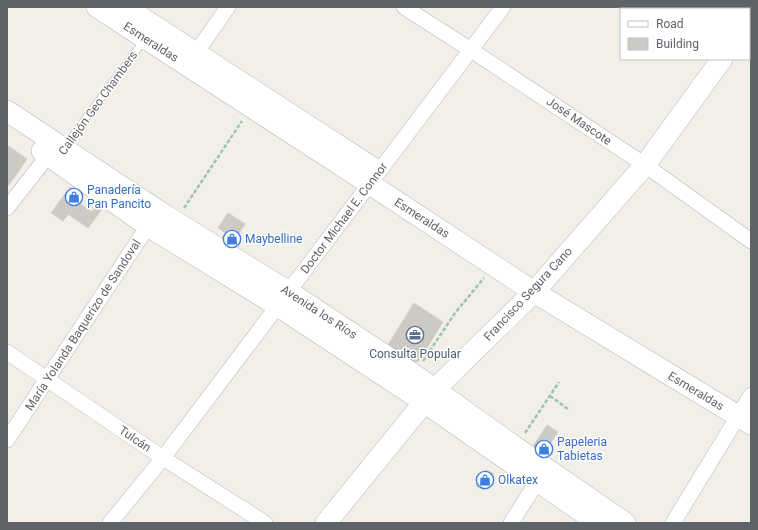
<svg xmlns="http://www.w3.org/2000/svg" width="758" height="530" font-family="Roboto,sans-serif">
	<rect width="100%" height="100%" fill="#f1efe8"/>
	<path fill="#cccac5" stroke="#d6d1c6" d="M7 145 27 159 9 185 7 183Z
		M70 187 82 196 63 221 51 213Z
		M77 201 92 212 97 204 103 208 88 228 68 214Z
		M228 213 236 218 226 233 218 228Z
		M236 218 245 224 229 248 220 242Z
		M414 303 443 322 419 361 411 362 386 348Z
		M547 425 558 432 542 456 531 449Z
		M486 470 494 474 484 490 476 486Z"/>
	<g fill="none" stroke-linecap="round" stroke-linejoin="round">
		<defs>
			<path id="lane" d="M65 146 145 39"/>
			<path id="street" d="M404 7 471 50 645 165 751 241
				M706 7 709 9
				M749 35 751 36
				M191 60 228 7
				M7 208 54 148
				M7 352 163 458 265 523
				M7 440 148 226 154 219
				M110 523 163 458 503 7
				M511 523 542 474
				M673 523 751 395"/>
			<path id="secondary" d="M97 7 370 184 534 292 751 424
				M125 7 373 168
				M749 23 751 20
				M7 111 166 216 289 292 413 374 515 447 625 523
				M42 151 148 226 278 306 424 402 598 523
				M326 523 435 389 534 292 645 165 722 59"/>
		</defs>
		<use href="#lane" stroke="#b5b8bc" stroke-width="8"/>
		<use href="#street" stroke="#b5b8bc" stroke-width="16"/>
		<use href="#secondary" stroke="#b6babf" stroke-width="22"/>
		<path stroke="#9cc7a9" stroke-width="2.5" stroke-dasharray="4 2" stroke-linecap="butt" d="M184 208 242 121
			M423 361 455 313 484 278
			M550 396 568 409
			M525 433 559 382"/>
		<use href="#lane" stroke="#fff" stroke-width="7"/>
		<use href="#street" stroke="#fff" stroke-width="15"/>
		<use href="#secondary" stroke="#fff" stroke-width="21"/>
	</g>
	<defs>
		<symbol id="shop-ring" viewBox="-11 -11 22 22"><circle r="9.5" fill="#fff" stroke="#3f7fe0" stroke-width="1.5"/><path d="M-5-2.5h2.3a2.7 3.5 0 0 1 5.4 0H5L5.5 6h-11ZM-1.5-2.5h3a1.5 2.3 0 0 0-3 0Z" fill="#3f7fe0"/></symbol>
		<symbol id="office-ring" viewBox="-11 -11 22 22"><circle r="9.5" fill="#fff" stroke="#5c6f8a" stroke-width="1.5"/><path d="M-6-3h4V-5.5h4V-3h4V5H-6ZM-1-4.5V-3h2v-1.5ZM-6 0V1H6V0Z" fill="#5c6f8a"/></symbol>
	</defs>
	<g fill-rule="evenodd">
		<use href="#shop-ring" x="64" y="187" width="20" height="20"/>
		<use href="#shop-ring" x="222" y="229" width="20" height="20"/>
		<use href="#office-ring" x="405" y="325" width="20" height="20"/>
		<use href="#shop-ring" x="534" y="439" width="20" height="20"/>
		<use href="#shop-ring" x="475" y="470" width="20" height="20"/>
	</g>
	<g text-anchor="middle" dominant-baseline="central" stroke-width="3" stroke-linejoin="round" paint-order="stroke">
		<g font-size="12" fill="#5f6368" stroke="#fff">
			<text transform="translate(151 42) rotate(33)">Esmeraldas</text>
			<text transform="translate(98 103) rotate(-54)">Callejón Geo Chambers</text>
			<text transform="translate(579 121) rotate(34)">José Mascote</text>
			<text transform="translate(344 218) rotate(-53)">Doctor Michael E. Connor</text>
			<text transform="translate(422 218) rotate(33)">Esmeraldas</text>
			<text transform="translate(528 294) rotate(-47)">Francisco Segura Cano</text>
			<text transform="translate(319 312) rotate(33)">Avenida los Ríos</text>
			<text transform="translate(83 325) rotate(-57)">María Yolanda Baquerizo de Sandoval</text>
			<text transform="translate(696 391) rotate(31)">Esmeraldas</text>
			<text transform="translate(135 439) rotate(34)">Tulcán</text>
		</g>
		<g font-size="12" fill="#366cbe" stroke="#fff" text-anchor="start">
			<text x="87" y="190">Panadería<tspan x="87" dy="14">Pan Pancito</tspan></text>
			<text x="245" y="239">Maybelline</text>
			<text x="557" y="442">Papeleria<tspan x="557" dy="14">Tabietas</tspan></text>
			<text x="498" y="480">Olkatex</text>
		</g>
		<g font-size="12" fill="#4e5e75" stroke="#fff">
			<text x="415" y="354">Consulta Popular</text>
		</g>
	</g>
	<rect width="758" height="530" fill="none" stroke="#5f6368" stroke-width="16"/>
	<rect x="620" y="8" width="130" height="52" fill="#ffffff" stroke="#bfc1c3"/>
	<rect x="628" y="21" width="20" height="6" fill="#ffffff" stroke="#bfc1c3"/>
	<text x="656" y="28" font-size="12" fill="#5f6368">Road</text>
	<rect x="628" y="38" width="20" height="12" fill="#cccac5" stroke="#bfc1c3"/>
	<text x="656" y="48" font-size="12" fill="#5f6368">Building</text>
</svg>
